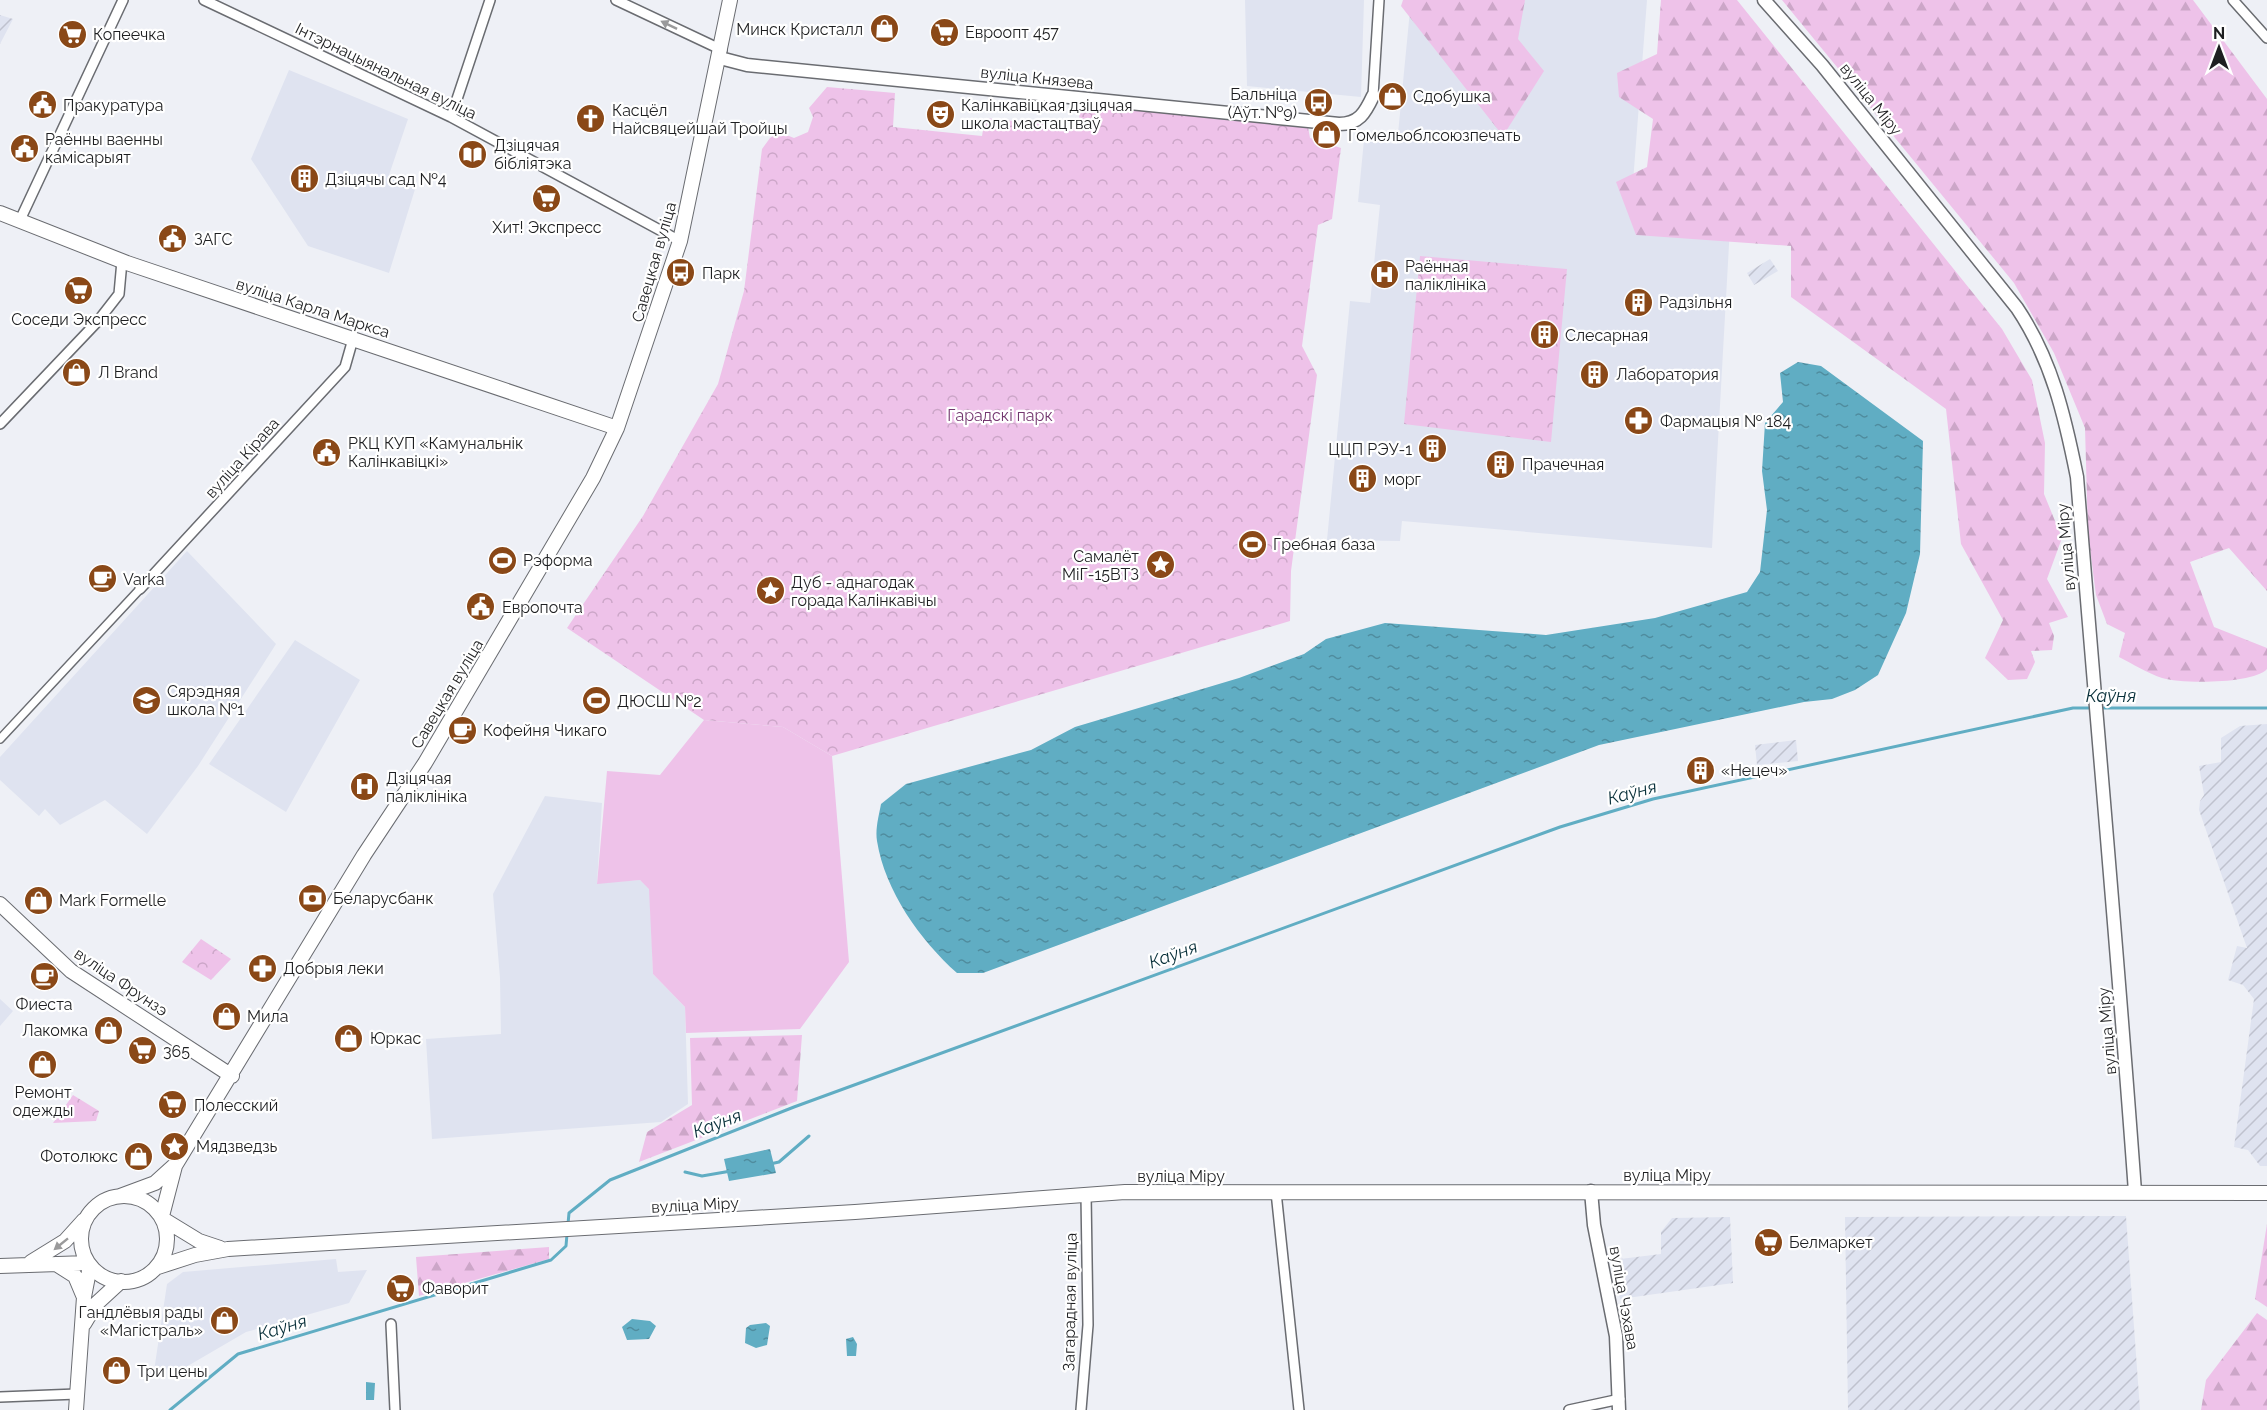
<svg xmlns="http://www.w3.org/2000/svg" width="2267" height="1410" font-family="Raleway,sans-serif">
	<defs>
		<pattern id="industrial-furrows" width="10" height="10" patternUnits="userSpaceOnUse" patternTransform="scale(1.5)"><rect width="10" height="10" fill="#dfe3f0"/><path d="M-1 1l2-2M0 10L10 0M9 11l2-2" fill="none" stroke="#bfc2ce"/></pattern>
		<pattern id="forest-firs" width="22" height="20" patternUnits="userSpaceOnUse" patternTransform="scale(1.5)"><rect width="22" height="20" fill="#eec2e9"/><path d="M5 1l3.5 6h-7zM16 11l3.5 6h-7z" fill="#cca6c8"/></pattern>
		<pattern id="park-crowns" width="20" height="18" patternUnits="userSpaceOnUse" patternTransform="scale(1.5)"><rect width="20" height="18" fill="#eec2e9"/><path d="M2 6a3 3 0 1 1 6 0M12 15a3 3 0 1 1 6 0" fill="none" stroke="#cca6c8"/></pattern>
		<pattern id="water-ripples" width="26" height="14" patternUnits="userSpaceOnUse" patternTransform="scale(1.5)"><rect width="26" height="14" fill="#60adc3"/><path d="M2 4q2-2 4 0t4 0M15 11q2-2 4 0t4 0" fill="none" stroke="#4f8c9e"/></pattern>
	</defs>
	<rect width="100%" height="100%" fill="#eef0f6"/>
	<path fill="#dfe3f0" d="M1245 0H1364L1361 97 1247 86Z
		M1411 0H1647L1633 182 1732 191 1712 548 1402 521 1400 541 1327 540 1350 301 1370 303 1380 205 1358 202 1364 140 1397 144Z
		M289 70 408 119 389 175 416 186 389 273 308 246 251 159Z
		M187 551 276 644 198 766 147 834 105 800 60 825 45 809 39 816 0 780V757Z
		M295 640 360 680 286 812 209 764Z
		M545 796 602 803 597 883 640 880 650 889 653 974 685 1007 688 1104 661 1122 432 1139 426 1039 501 1034 500 978 493 894Z
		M0 999 13 1011 0 1026Z
		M336 1259 338 1272 367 1270 349 1303 246 1332 186 1367 154 1371 167 1284 183 1272Z"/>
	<path fill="url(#industrial-furrows)" d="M0 15 13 19 0 44Z
		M1770 259 1778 271 1754 285 1747 273Z
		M2267 724V1166H2260L2248 1150 2234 1147 2254 999 2243 985 2228 980 2237 946 2247 948 2199 810 2200 801 2204 795 2199 766 2221 762V738L2240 726Z
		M1796 740 1798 761 1757 765 1755 745Z
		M2126 1216 2140 1410H1848L1845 1217Z
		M1730 1217 1733 1283 1620 1299 1612 1260 1661 1254V1232L1672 1218Z"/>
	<path fill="url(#forest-firs)" d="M1403 0H1525L1518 39 1544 71 1503 136 1401 6Z
		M1661 0H1737L2002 329 2032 380 2045 443 2044 494 2062 538 2047 579 2068 617 2049 623 2054 636 2052 650 2031 651 2035 662 2027 679 2008 680 1985 658 2003 620 1961 544 1946 409 1791 297V246L1636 235 1616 182 1647 167 1653 119 1619 97 1617 73 1657 54Z
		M1782 0H2193L2267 99V591L2229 548 2190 562 2214 627 2267 648V669C2254 684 2181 684 2162 678 2147 673 2133 664 2119 657L2125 633 2107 624 2096 595 2088 533 2085 428 2054 353 2014 283Z
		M802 1035 797 1101 639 1162 647 1132 692 1105 690 1038Z
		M2267 1224V1307L2255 1299Z
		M549 1247V1259L419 1296 416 1257Z
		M2257 1313 2267 1320V1410H2201L2206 1380Z"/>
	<path fill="url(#park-crowns)" d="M827 87 895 93 893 127 982 136 985 118 1078 128 1080 111 1085 105 1096 103 1308 127 1310 138 1341 148 1332 219 1318 225 1302 346 1317 375 1291 571 1290 621 832 756 783 727 704 720 567 628 643 516 718 384 744 291 762 149 770 138 779 132 794 138 808 132 813 117 809 108Z
		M1420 256 1567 269 1551 442 1404 424Z
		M201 939 231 959 211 980 182 962Z
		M73 1095 99 1111 96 1121 53 1123Z"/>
	<path fill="#eec2e9" d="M704 720 783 727 832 756 849 962 800 1029 686 1033 685 1007 653 974 649 889 640 880 597 884 607 771 660 775Z"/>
	<path fill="url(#water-ripples)" d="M1798 362 1821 366 1923 441 1920 554 1906 613 1878 675 1855 690 1832 699 1804 702 1599 745 983 973H957C920 940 885 891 877 841 875 829 879 815 881 804L906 784 1031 750 1075 727 1239 678 1304 654 1326 639 1385 623 1546 635 1655 618 1747 592 1760 572 1767 510 1762 471 1765 423 1783 402 1780 373Z
		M770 1149 776 1173 729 1181 724 1159Z
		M632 1319 650 1321 656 1326 649 1339 627 1340 622 1327Z
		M766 1323 770 1326 767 1345 756 1348 745 1343 746 1328 750 1325Z
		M853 1337 857 1344 856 1356H847L846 1339Z
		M366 1382 375 1383 374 1400H366Z"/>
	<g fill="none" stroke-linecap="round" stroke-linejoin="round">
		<path stroke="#60adc3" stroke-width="3" d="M2101 708H2267
			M770 1164 779 1162 809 1136
			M685 1172 702 1176 731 1171
			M568 1224 569 1213 610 1180 794 1107 1560 827 1653 799 2073 708H2094
			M170 1410 238 1354 551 1260 566 1246 567 1234"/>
		<defs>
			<path id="pedestrian" d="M0 739 140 589"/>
			<path id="minor" d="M204 0 451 117 680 241
				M616 0 722 50
				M2233 0 2267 38
				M1373 96 1379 0
				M451 117 490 0
				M20 220 123 0
				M0 424 98 321 119 294 122 261
				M140 589 345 367 353 339
				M1276 1192 1299 1410
				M391 1324 395 1410
				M0 1397 77 1394
				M1081 1410 1088 1325 1086 1194
				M1569 1410 1620 1399"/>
			<path id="tertiary" d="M1764 0 1822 65 2017 308C2052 360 2065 417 2077 477 2096 716 2118 954 2135 1192
				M720 58 747 65 1339 124C1359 124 1365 113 1373 96
				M1591 1191 1594 1225 1616 1336 1619 1410"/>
			<path id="secondary" d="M0 213 127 263 617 428
				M0 904 71 971 232 1076
				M81 1239a43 43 0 1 1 86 0a43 43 0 1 1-86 0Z
				M120 1196 155 1183 176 1164 364 855 425 763 593 478 617 428 680 241 730 0
				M162 1216 175 1166
				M163 1219 199 1241 220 1248
				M31 1262 65 1241 84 1220
				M56 1264 75 1276 83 1295
				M0 1266 87 1263
				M158 1267 195 1255 228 1249 855 1212 1125 1192 2267 1193
				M84 1324 96 1304 121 1281
				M76 1410 84 1297 90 1266"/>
		</defs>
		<use href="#pedestrian" stroke="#6a6c71" stroke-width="10"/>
		<use href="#minor" stroke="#6a6c71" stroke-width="12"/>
		<use href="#tertiary" stroke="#6a6c71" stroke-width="15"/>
		<use href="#secondary" stroke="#6a6c71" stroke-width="16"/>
		<use href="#pedestrian" stroke="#fff" stroke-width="7"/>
		<use href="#minor" stroke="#fff" stroke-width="9"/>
		<use href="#tertiary" stroke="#fff" stroke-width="12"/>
		<use href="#secondary" stroke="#fff" stroke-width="14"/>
	</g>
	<defs><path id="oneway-solid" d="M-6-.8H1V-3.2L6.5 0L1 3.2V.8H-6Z" transform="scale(1.5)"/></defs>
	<g fill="#9a9a9b">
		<use href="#oneway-solid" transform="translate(669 25) rotate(-154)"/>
		<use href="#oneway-solid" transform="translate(61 1244) rotate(141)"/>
	</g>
	<defs>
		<symbol id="shop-disc" viewBox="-11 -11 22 22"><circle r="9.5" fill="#8a4817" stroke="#fff"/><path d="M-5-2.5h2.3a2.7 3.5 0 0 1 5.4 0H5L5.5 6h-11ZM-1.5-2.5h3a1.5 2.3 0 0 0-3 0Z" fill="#fff"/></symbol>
		<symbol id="supermarket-disc" viewBox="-11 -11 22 22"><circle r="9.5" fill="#8a4817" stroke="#fff"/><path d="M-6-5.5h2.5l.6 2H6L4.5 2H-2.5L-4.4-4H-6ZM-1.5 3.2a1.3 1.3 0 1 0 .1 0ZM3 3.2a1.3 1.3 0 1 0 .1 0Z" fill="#fff"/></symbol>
		<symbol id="bus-disc" viewBox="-11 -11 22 22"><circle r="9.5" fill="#8a4817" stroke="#fff"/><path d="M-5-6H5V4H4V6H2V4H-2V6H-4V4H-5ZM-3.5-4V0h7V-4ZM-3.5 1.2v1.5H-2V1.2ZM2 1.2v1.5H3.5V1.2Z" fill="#fff"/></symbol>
		<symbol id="civic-disc" viewBox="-11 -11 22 22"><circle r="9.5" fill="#8a4817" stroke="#fff"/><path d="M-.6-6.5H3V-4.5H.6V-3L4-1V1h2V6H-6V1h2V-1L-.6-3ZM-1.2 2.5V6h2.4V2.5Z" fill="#fff"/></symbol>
		<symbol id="theatre-disc" viewBox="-11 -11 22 22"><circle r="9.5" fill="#8a4817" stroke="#fff"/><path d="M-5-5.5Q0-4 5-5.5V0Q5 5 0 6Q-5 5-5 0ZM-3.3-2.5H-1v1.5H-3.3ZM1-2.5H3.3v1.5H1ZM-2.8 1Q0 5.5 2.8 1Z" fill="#fff"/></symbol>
		<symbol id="church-disc" viewBox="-11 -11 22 22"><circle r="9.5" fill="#8a4817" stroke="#fff"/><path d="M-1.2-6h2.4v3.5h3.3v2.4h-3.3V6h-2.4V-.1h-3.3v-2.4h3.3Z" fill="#fff"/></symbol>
		<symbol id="library-disc" viewBox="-11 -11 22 22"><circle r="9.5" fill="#8a4817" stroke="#fff"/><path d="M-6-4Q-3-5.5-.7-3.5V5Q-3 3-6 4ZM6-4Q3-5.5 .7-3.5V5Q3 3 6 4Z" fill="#fff"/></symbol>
		<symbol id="building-disc" viewBox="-11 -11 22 22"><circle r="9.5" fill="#8a4817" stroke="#fff"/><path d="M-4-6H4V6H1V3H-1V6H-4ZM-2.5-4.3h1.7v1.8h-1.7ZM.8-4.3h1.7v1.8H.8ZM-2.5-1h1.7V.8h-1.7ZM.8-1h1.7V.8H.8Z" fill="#fff"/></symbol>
		<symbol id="hospital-disc" viewBox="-11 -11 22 22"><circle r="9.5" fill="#8a4817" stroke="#fff"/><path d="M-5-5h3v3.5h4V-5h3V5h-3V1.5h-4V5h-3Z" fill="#fff"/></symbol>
		<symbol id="pharmacy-disc" viewBox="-11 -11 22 22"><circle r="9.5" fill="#8a4817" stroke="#fff"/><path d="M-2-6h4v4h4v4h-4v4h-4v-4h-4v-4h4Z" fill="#fff"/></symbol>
		<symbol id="stadium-disc" viewBox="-11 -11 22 22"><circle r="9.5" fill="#8a4817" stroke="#fff"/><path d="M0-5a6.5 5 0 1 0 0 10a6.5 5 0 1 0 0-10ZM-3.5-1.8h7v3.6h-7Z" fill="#fff"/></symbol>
		<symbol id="sight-disc" viewBox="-11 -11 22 22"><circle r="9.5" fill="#8a4817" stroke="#fff"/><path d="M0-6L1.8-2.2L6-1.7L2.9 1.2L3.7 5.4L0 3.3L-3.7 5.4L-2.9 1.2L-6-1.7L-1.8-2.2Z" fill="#fff"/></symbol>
		<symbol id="cafe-disc" viewBox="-11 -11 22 22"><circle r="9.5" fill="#8a4817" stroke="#fff"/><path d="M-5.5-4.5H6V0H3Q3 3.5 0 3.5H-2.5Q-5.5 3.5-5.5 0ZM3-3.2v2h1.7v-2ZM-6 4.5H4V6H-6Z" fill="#fff"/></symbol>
		<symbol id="school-disc" viewBox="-11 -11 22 22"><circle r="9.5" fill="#8a4817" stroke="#fff"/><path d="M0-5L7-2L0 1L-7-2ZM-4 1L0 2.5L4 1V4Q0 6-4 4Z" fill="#fff"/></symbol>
		<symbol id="bank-disc" viewBox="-11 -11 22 22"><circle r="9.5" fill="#8a4817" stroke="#fff"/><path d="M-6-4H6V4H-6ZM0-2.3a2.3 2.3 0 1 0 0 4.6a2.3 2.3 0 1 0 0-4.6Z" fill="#fff"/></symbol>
	</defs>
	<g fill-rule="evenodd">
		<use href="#shop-disc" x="868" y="12" width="33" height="33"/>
		<use href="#supermarket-disc" x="928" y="16" width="33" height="33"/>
		<use href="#supermarket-disc" x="56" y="18" width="33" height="33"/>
		<use href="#shop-disc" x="1376" y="80" width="33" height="33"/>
		<use href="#bus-disc" x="1302" y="86" width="33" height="33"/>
		<use href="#civic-disc" x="26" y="88" width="33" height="33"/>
		<use href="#theatre-disc" x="924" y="98" width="33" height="33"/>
		<use href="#church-disc" x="574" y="102" width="33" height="33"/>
		<use href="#shop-disc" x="1310" y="118" width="33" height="33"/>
		<use href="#civic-disc" x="8" y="132" width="33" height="33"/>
		<use href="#library-disc" x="456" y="138" width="33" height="33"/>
		<use href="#building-disc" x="288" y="162" width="33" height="33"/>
		<use href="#supermarket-disc" x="530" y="182" width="33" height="33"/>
		<use href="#civic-disc" x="156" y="222" width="33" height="33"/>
		<use href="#bus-disc" x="664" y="256" width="33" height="33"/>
		<use href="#hospital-disc" x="1368" y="258" width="33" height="33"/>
		<use href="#supermarket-disc" x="62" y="274" width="33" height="33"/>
		<use href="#building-disc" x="1622" y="286" width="33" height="33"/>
		<use href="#building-disc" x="1528" y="318" width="33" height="33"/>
		<use href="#shop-disc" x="60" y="356" width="33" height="33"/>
		<use href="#building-disc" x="1578" y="358" width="33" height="33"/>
		<use href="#pharmacy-disc" x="1622" y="404" width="33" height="33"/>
		<use href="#building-disc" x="1416" y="432" width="33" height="33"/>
		<use href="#civic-disc" x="310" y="436" width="33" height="33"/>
		<use href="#building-disc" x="1484" y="448" width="33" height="33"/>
		<use href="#building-disc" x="1346" y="462" width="33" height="33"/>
		<use href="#stadium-disc" x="1236" y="528" width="33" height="33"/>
		<use href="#stadium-disc" x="486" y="544" width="33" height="33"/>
		<use href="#sight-disc" x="1144" y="548" width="33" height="33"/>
		<use href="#cafe-disc" x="86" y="562" width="33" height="33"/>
		<use href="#sight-disc" x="754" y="574" width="33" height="33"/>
		<use href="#civic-disc" x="464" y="590" width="33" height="33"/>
		<use href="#school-disc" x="130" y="684" width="33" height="33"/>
		<use href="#stadium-disc" x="580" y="684" width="33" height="33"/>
		<use href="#cafe-disc" x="446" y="714" width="33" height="33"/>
		<use href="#building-disc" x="1684" y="754" width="33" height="33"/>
		<use href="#hospital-disc" x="348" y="770" width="33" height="33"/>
		<use href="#bank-disc" x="296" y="882" width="33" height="33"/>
		<use href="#shop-disc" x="22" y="884" width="33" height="33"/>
		<use href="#pharmacy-disc" x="246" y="952" width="33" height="33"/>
		<use href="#cafe-disc" x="28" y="960" width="33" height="33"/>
		<use href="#shop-disc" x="210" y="1000" width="33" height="33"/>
		<use href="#shop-disc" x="92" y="1014" width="33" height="33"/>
		<use href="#shop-disc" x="332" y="1022" width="33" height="33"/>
		<use href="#supermarket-disc" x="126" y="1034" width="33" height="33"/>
		<use href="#shop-disc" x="26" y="1048" width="33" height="33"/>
		<use href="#supermarket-disc" x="156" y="1088" width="33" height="33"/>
		<use href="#sight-disc" x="158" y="1130" width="33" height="33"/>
		<use href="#shop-disc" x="122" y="1140" width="33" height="33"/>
		<use href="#supermarket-disc" x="1752" y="1226" width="33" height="33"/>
		<use href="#supermarket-disc" x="384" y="1272" width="33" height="33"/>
		<use href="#shop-disc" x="208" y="1304" width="33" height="33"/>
		<use href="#shop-disc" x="100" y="1354" width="33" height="33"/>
	</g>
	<g text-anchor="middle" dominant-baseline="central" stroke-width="4.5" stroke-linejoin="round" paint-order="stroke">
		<g font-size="16" fill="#1e1f21" stroke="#fff" text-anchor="start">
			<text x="863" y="29" text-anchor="end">Минск Кристалл</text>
			<text x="965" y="32">Евроопт 457</text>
			<text x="93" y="34">Копеечка</text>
			<text x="1297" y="94" text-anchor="end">Бальніца<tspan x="1297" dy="18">(Аўт. №9)</tspan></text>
			<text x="1413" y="96">Сдобушка</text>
			<text x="63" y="105">Пракуратура</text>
			<text x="961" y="105">Калінкавіцкая дзіцячая<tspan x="961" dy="18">школа мастацтваў</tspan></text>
			<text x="612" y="110">Касцёл<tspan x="612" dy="18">Найсвяцейшай Тройцы</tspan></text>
			<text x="1348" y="135">Гомельоблсоюзпечать</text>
			<text x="45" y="139">Раённы ваенны<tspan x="45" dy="18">камісарыят</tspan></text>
			<text x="494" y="145">Дзіцячая<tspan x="494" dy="18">бібліятэка</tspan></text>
			<text x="325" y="179">Дзіцячы сад №4</text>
			<text x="547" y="227" text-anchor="middle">Хит! Экспресс</text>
			<text x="194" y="239">ЗАГС</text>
			<text x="1405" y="266">Раённая<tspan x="1405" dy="18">паліклініка</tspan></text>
			<text x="702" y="273">Парк</text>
			<text x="1659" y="302">Радзільня</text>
			<text x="79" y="319" text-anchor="middle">Соседи Экспресс</text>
			<text x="1565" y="335">Слесарная</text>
			<text x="98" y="372">Л Brand</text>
			<text x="1616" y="374">Лаборатория</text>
			<text x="1660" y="421">Фармацыя № 184</text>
			<text x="348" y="443">РКЦ КУП «Камунальнік<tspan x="348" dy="18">Калінкавіцкі»</tspan></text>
			<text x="1412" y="449" text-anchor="end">ЦЦП РЭУ-1</text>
			<text x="1522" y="464">Прачечная</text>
			<text x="1384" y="479">морг</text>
			<text x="1273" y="544">Гребная база</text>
			<text x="1139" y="556" text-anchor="end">Самалёт<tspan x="1139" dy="18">МіГ-15ВТЗ</tspan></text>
			<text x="523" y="560">Рэформа</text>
			<text x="123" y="579">Varka</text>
			<text x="791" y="582">Дуб - аднагодак<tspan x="791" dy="18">горада Калінкавічы</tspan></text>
			<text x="502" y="607">Европочта</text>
			<text x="167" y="691">Сярэдняя<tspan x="167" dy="18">школа №1</tspan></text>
			<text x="617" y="701">ДЮСШ №2</text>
			<text x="483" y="730">Кофейня Чикаго</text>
			<text x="1721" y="770">«Нецеч»</text>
			<text x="386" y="778">Дзіцячая<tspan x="386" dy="18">паліклініка</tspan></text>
			<text x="333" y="898">Беларусбанк</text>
			<text x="59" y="900">Mark Formelle</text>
			<text x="283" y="968">Добрыя леки</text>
			<text x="44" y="1004" text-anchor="middle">Фиеста</text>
			<text x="247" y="1016">Мила</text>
			<text x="88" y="1030" text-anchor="end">Лакомка</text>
			<text x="370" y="1038">Юркас</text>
			<text x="163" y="1051">365</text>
			<text x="43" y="1092" text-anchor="middle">Ремонт<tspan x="43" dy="18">одежды</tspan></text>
			<text x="194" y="1105">Полесский</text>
			<text x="196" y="1146">Мядзведзь</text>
			<text x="118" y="1156" text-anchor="end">Фотолюкс</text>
			<text x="1789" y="1242">Белмаркет</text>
			<text x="422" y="1288">Фаворит</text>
			<text x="203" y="1312" text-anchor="end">Гандлёвыя рады<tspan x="203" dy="18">«Магістраль»</tspan></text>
			<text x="137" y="1371">Три цены</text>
		</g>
		<g font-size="16" fill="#1e1f21" stroke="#fff">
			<text transform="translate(386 71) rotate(26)">Інтэрнацыянальная вуліца</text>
			<text transform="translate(1037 78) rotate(6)">вуліца Князева</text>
			<text transform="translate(1871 99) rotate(51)">вуліца Міру</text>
			<text transform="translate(654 262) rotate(-74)">Савецкая вуліца</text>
			<text transform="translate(313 308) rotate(18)">вуліца Карла Маркса</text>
			<text transform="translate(242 458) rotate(-48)">вуліца Кірава</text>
			<text transform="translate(2066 547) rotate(-95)">вуліца Міру</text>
			<text transform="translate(447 694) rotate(-59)">Савецкая вуліца</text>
			<text transform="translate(121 982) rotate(34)">вуліца Фрунзэ</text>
			<text transform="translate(2107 1031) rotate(-95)">вуліца Міру</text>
			<text x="1667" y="1175">вуліца Міру</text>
			<text x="1181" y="1176">вуліца Міру</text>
			<text transform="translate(695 1205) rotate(-3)">вуліца Міру</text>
			<text transform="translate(1624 1298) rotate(80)">вуліца Чэхава</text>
			<text transform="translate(1070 1302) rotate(-89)">Загарадная вуліца</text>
		</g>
		<g font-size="16" fill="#73376f" stroke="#fff">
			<text x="1000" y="415">Гарадскі парк</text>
		</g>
		<g font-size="18" font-style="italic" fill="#09303a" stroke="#fff">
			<text x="2111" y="695">Каўня</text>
			<text transform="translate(1632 792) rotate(-15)">Каўня</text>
			<text transform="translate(1173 954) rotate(-20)">Каўня</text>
			<text transform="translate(717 1123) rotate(-21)">Каўня</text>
			<text transform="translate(282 1327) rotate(-17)">Каўня</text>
		</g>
	</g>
	<g transform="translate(2219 48)" stroke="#ffffff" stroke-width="4.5" paint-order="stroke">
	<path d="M0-4.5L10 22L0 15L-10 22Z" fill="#1e1f21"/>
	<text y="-9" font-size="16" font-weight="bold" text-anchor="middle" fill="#1e1f21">N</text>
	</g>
</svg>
